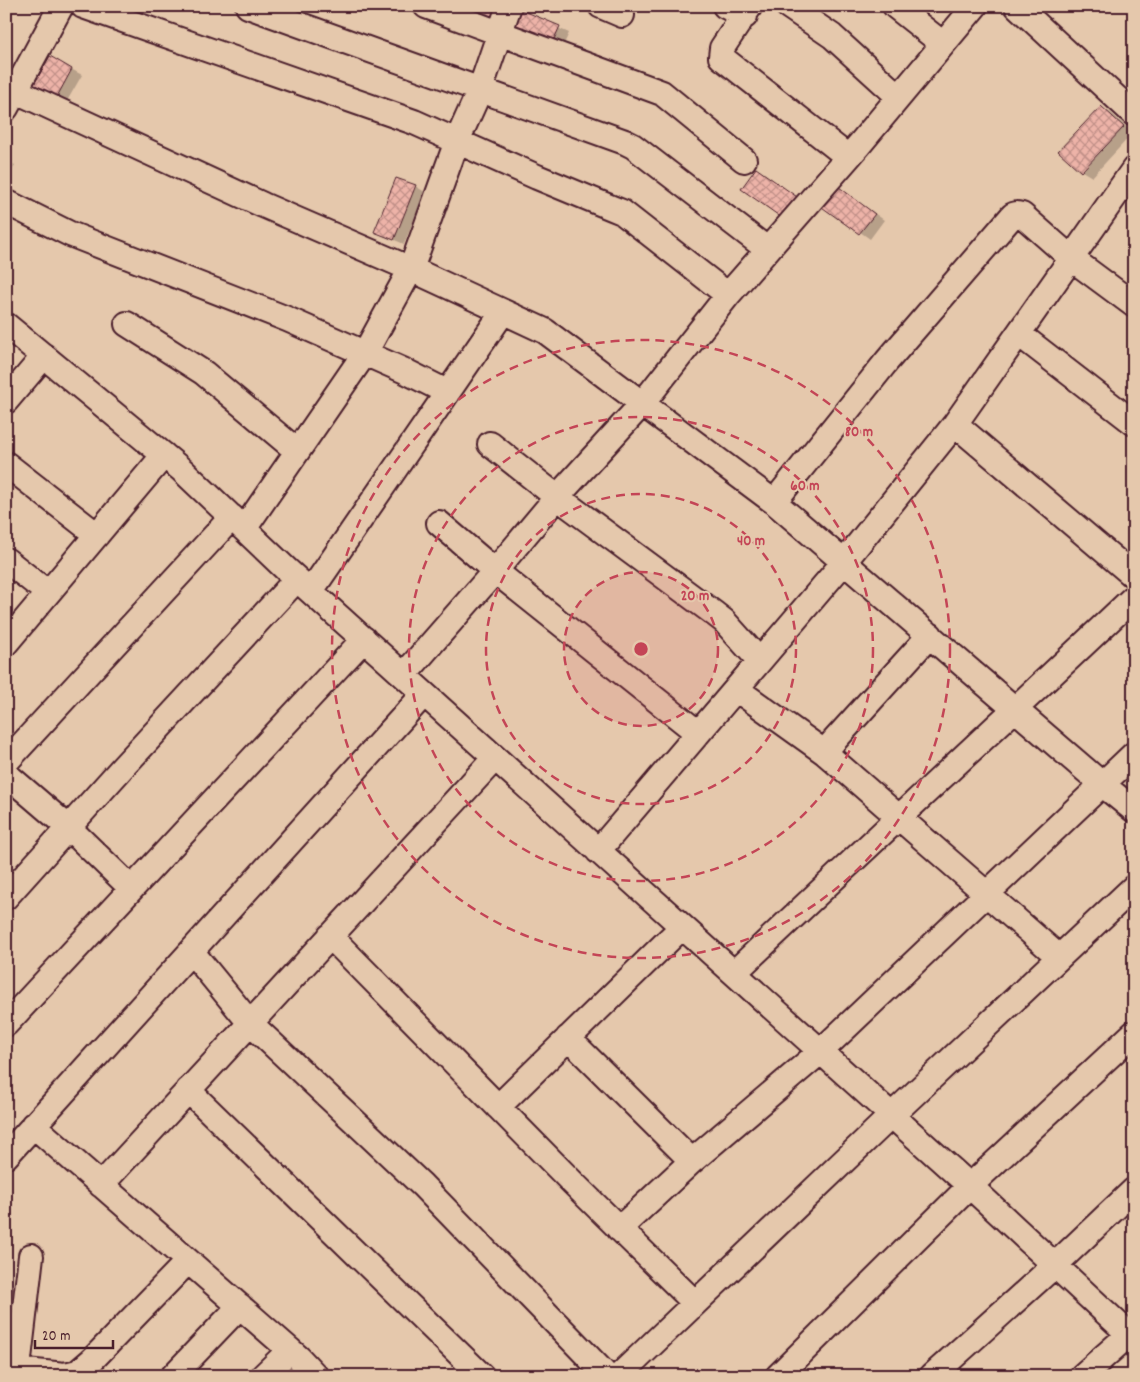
<svg xmlns="http://www.w3.org/2000/svg" width="1140" height="1382" font-family="Dekko,sans-serif">
	<defs>
		<pattern id="building-cross-hatch" width="8" height="8" patternUnits="userSpaceOnUse" patternTransform="scale(1.25)"><rect width="8" height="8" fill="#edb3a8"/><path d="M0 0l8 8M0 8l8-8" fill="none" stroke="#c29189"/></pattern>
	</defs>
	<rect width="100%" height="100%" fill="#e5c8ac"/>
	<filter id="ink" filterUnits="userSpaceOnUse"><feTurbulence type="fractalNoise" baseFrequency=".02" numOctaves="2"/><feDisplacementMap in="SourceGraphic" scale="10" xChannelSelector="R" yChannelSelector="G"/><feConvolveMatrix kernelMatrix="1 2 1 2 8 2 1 2 1" color-interpolation-filters="sRGB"/></filter>
	<g filter="url(#ink)">
		<path fill="#0003" d="M515 9 569 33 560 53Z
			M51 58 82 75 63 108 32 91Z
			M1101 107 1111 113 1133 133 1092 177 1082 171Z
			M6 161 15 165 6 182Z
			M415 186 425 192 404 244 376 232Z
			M836 186 884 220 870 239 821 204Z"/>
		<path fill="url(#building-cross-hatch)" stroke="#4a1f2b" d="M469 6H505L498 25 466 14Z
			M512 6 560 26 550 48 503 29Z
			M50 56 72 69 53 104 30 91Z
			M1101 106 1124 127 1081 172 1058 151Z
			M6 160 11 162 6 171Z
			M756 168 800 199 785 220 741 189Z
			M396 178 416 185 394 240 374 232Z
			M835 184 875 214 859 234 819 205Z"/>
		<g fill="none" stroke-linecap="round" stroke-linejoin="round">
			<defs>
				<path id="minor" d="M83 6 414 122 537 177 612 208 622 212 728 295
					M248 6 625 142 633 146 767 249
					M426 6 662 93 744 160
					M601 6 622 15
					M725 6 745 16
					M750 6 722 48 721 57 848 157
					M788 6 832 36 899 97
					M895 6 943 44
					M1017 6 1134 114
					M6 84 16 91 263 205 411 269 545 331 774 502 1103 785 1134 810
					M6 108 61 6
					M6 202 70 234 287 319 405 371 447 392
					M127 324 204 373 297 451
					M6 325 182 470 288 571 970 1186 1134 1339
					M1019 334 1134 423
					M6 401 44 356
					M955 424 1134 576
					M490 444 557 497 715 614 724 621 759 660
					M6 464 97 535
					M774 502 887 361 1013 215 1017 214 1022 215 1072 259 1134 305
					M439 523 495 571 698 733
					M244 529 365 353 411 269 457 141 480 90 509 6
					M6 560 48 593
					M311 591 503 312
					M6 643 164 455
					M404 675 495 571 557 497 642 404 728 295 859 145 975 6
					M736 689 824 752 1059 957
					M824 752 930 635
					M6 762 232 517
					M6 774 69 828 131 888
					M598 851 844 562 955 424 1134 169
					M6 897 122 768 297 579
					M330 936 573 1183 695 1303
					M192 952 250 1023 422 1185 607 1376
					M734 973C866 847 1001 723 1134 597
					M6 1024 364 639
					M568 1038 692 1161
					M188 1090 482 1376
					M498 1107 682 927
					M33 1125 299 1358 316 1376
					M6 1156 424 694
					M101 1185 495 758
					M619 1229 692 1161 820 1052 1134 754
					M6 1369 65 1375 78 1372 92 1360 188 1261
					M17 1376 31 1256
					M173 1376 240 1306
					M263 1376 290 1350
					M619 1376 892 1115 1134 887
					M778 1376 970 1186 1134 1033
					M932 1376 1055 1265 1134 1190
					M1082 1376 1134 1330"/>
			</defs>
			<use href="#minor" stroke="#4a1f2b" stroke-width="28"/>
			<use href="#minor" stroke="#e5c8ac" stroke-width="24"/>
		</g>
	</g>
	<circle cx="641" cy="649" r="77" fill="#c44556" fill-opacity=".12"/>
	<g fill="none" stroke="#c44556" stroke-width="2.5" stroke-dasharray="9 6">
		<circle cx="641" cy="649" r="77"/>
		<circle cx="641" cy="649" r="155"/>
		<circle cx="641" cy="649" r="232"/>
		<circle cx="641" cy="649" r="309"/>
	</g>
	<circle cx="641" cy="649" r="8" fill="#c44556" stroke="#e5c8ac" stroke-width="2.5"/>
	<g font-size="15" text-anchor="middle" font-weight="bold" fill="#c44556" stroke="#e5c8ac" stroke-width="4" stroke-linejoin="round" paint-order="stroke">
		<text x="859" y="436">80 m</text>
		<text x="805" y="490">60 m</text>
		<text x="751" y="545">40 m</text>
		<text x="695" y="600">20 m</text>
	</g>
	<rect width="1140" height="1382" fill="none" stroke="#e5c8ac" stroke-width="25"/>
	<rect x="12" y="12" width="1115" height="1357" fill="none" stroke="#4a1f2b" stroke-width="2" filter="url(#ink)"/>
	<path d="M35 1340v8h78v-8" fill="none" stroke="#4a1f2b" stroke-width="2.5"/>
	<text x="42" y="1340" font-size="15" fill="#4a1f2b" stroke="#e5c8ac" stroke-width="4" paint-order="stroke">20 m</text>
</svg>
